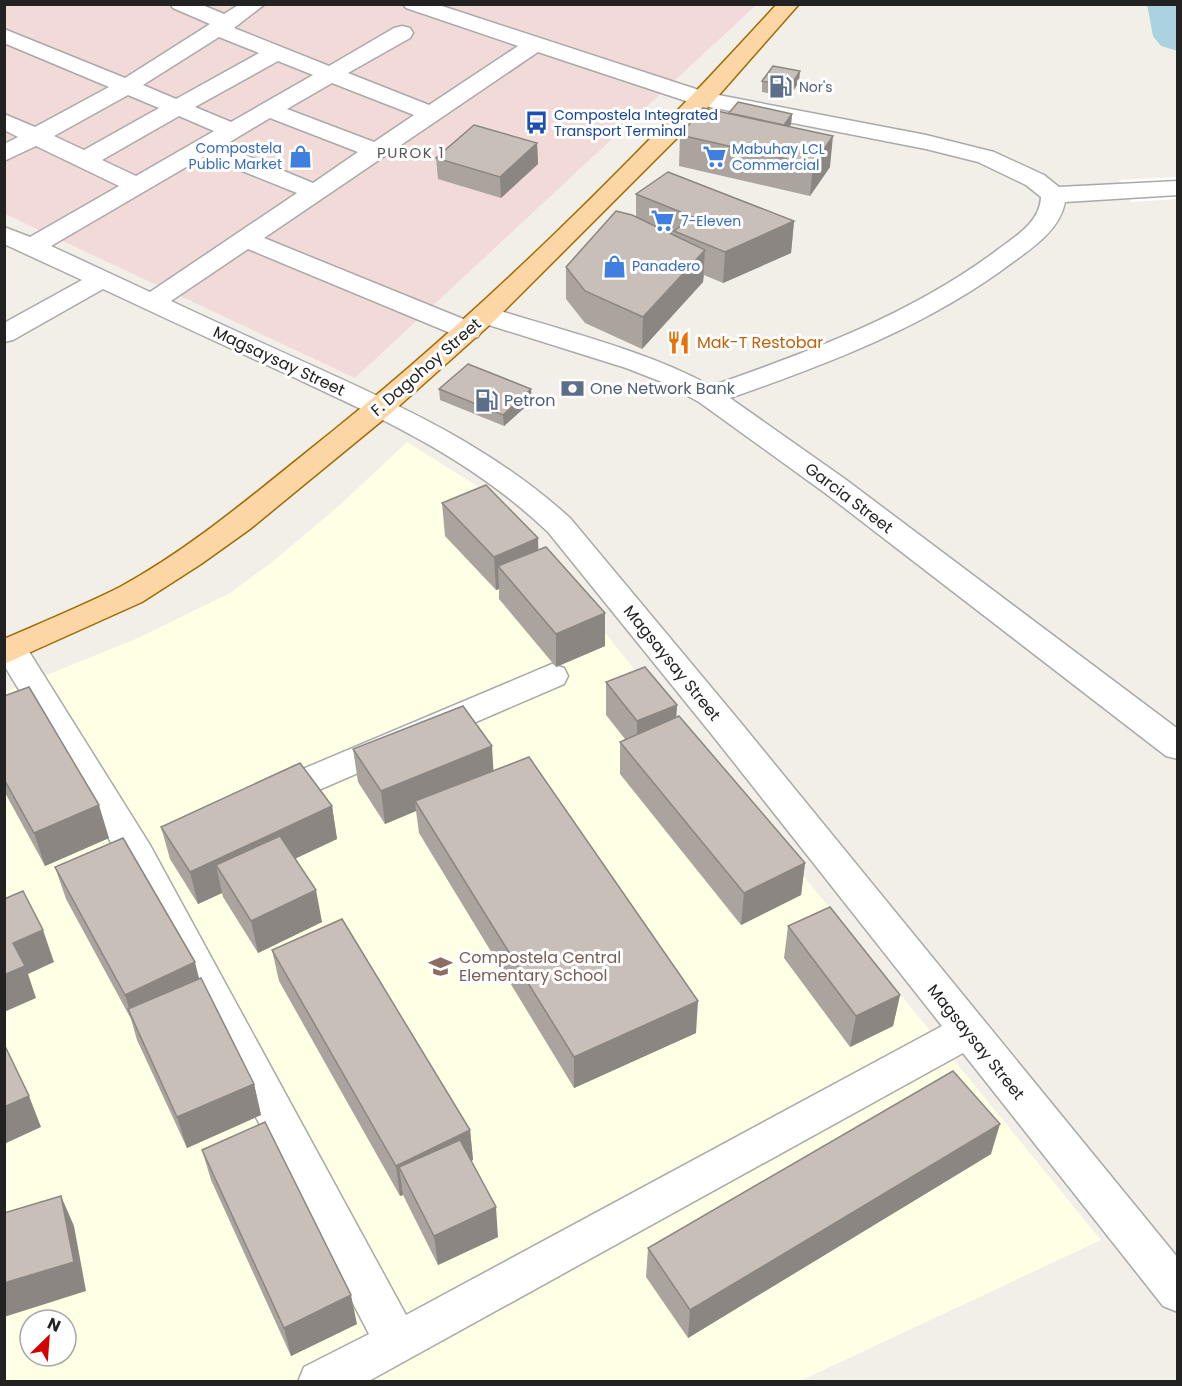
<svg xmlns="http://www.w3.org/2000/svg" width="1182" height="1386" font-family="Poppins,sans-serif">
	<rect width="100%" height="100%" fill="#f2efe9"/>
	<path fill="#f2dad9" d="M5 5H756L355 378 5 214Z"/>
	<path fill="#ffffe5" fill-rule="evenodd" d="M407 442 493 496 1101 1240 800 1381 5 1382V692L138 638 230 593 276 559 341 504ZM30 1320H66V1356H30Z"/>
	<path fill="#fff" d="M1177 177V199L1131 202 1119 180Z"/>
	<g fill="none" stroke-linecap="round" stroke-linejoin="round">
		<path fill="#aad3df" fill-rule="evenodd" d="M1147 4H1178V51L1161 46 1153 36Z"/>
		<defs>
			<path id="minor" d="M170 4H200L224 14 240 4H265L234 28 329 66 394 28 402 26 410 28 413 33 410 38 348 73 429 105 518 46 406 8 403 4H436L708 93 926 135 994 152 1044 175 1059 187 1178 181V195L1065 202C1060 229 1034 247 1013 262 928 326 830 363 730 398L845 479 1178 729V759L1166 756 825 493 699 402 662 382 626 368 476 321 472 315 476 309 485 307 494 309C567 332 644 350 711 386 811 351 910 315 996 251 1014 237 1040 223 1041 197L1026 185 978 162 926 149 695 104 538 52 264 238 478 325 482 331 478 337 469 339 460 337 248 249 171 301C222 325 273 348 324 371 414 412 496 451 570 518L741 723 1178 1258V1312L1163 1306 963 1053 367 1382H298L304 1367 369 1334 124 864 4 665V641L12 639 23 642 150 845 406 1315 942 1026 717 741 548 532C470 458 385 420 289 375 227 347 165 318 103 289L13 340 4 342V323L82 280 4 244V227L30 237 119 186 36 146 4 161V144L18 137 4 130V114L35 127 109 87 4 43V29L125 78 210 24 173 8ZM219 37 259 53 176 99 143 85ZM278 61 313 75 231 122 195 107ZM332 83 414 115 374 142 287 109ZM128 95 159 108 84 150 54 136ZM179 116 214 131 136 176 102 160ZM270 118 358 152 313 183 223 146ZM205 156 297 193 150 292 51 246Z
				M552 664 564 668 568 676 564 684 284 805 272 809 260 805 255 796 260 787Z"/>
			<path id="major" d="M777 4H799L711 104 494 321 390 414 250 529 201 564 142 602 4 664V639C43 622 82 606 120 587 188 550 248 499 308 451 477 317 631 164 777 4Z"/>
		</defs>
		<use href="#minor" stroke="#a9a9a9" stroke-width="3"/>
		<use href="#major" stroke="#a06b00" stroke-width="3"/>
		<use href="#minor" fill="#fff" fill-rule="evenodd"/>
		<use href="#major" fill="#fcd6a4" fill-rule="evenodd"/>
	</g>
	<path fill="#aba49e" d="M762 81 799 82 789 97 762 92Z
		M729 113 792 114 791 124 790 127 830 167 810 196 679 166 680 135Z
		M537 143 538 164 501 198 438 179 436 158Z
		M636 194 794 221 791 253 723 283 704 275 703 282 642 349 585 323 566 299V267L636 217Z
		M439 389 532 401 504 426 440 400Z
		M442 503 539 550 605 646 556 667 499 599V589L496 590 445 536Z
		M606 682 677 705 676 717 805 863 801 895 741 925 620 774V742L625 739 606 715Z
		M4 696 109 838 45 866 4 791Z
		M353 749 493 771 696 1033 574 1088 419 833 416 811 385 824 358 782Z
		M332 806 337 839 295 858 322 922 258 953 223 897 222 893 198 904 170 859 161 827Z
		M55 867 199 978 254 1084 261 1115 187 1148 137 1040 131 1019 66 899Z
		M788 926 900 995 893 1026 850 1047 784 958Z
		M272 950 470 1130 473 1160 471 1161 498 1237 438 1265 403 1195 400 1196 279 981Z
		M202 1150 357 1324 291 1356 211 1180Z
		M991 1154 688 1338 646 1277 648 1248Z"/>
	<path fill="#8b8681" d="M800 71 799 82 789 97 790 87Z
		M792 114 791 124 778 143 779 132Z
		M833 136 830 167 810 196 813 165Z
		M537 143 538 164 501 198 500 177Z
		M794 221 791 253 723 283 725 252Z
		M705 250 703 282 642 349 643 317Z
		M531 389 532 401 504 426 503 415Z
		M538 538 539 571 498 566 499 589 496 590 494 557Z
		M605 613V646L556 667V634Z
		M677 705 675 738 637 754V721Z
		M492 746 494 779 415 801 416 811 385 824 381 791Z
		M99 805 109 838 45 866 34 833Z
		M332 806 337 839 231 889 216 865 222 893 198 904 190 872Z
		M805 863 801 895 741 925 744 893Z
		M316 890 322 922 258 953 251 921Z
		M43 930 54 962 28 974 36 998 4 1012V975L13 943Z
		M195 962 203 994 133 1021 125 995Z
		M900 995 893 1026 850 1047 856 1016Z
		M698 1001 696 1033 574 1088V1057Z
		M254 1084 261 1115 187 1148 177 1117Z
		M29 1096 41 1127 4 1144V1107Z
		M1000 1124 991 1154 688 1338 690 1310Z
		M470 1130 473 1160 411 1191 399 1167 403 1195 400 1196 396 1166Z
		M61 1196 74 1226 86 1291 4 1317V1283Z
		M496 1207 498 1237 438 1265 434 1236Z
		M351 1295 357 1324 291 1356 284 1328Z"/>
	<path fill="#c7bfb8" stroke="#8b8681" stroke-width="1.5" d="M773 66 800 71 790 87 762 81Z
		M738 102 792 114 784 125 729 113Z
		M703 108 833 136 813 165 680 135Z
		M474 125 537 143 500 177 436 158Z
		M668 172 794 221 725 252 674 231 693 217 636 194Z
		M616 211 632 215 705 250 643 317 585 291 566 267Z
		M468 364 531 389 503 415 439 389Z
		M486 485 538 538 494 557 442 503Z
		M546 547 605 613 556 634 498 566Z
		M645 667 677 705 637 721 606 682Z
		M29 687 99 805 34 833 4 779V696Z
		M463 706 492 746 381 791 353 749Z
		M679 716 805 863 744 893 620 742Z
		M529 757 698 1001 574 1057 415 801Z
		M300 763 332 806 190 872 161 827Z
		M280 836 316 890 251 921 216 865Z
		M123 838 195 962 125 995 55 867Z
		M23 891 43 930 13 943 25 966 4 975V899Z
		M830 907 900 995 856 1016 788 926Z
		M342 919 470 1130 396 1166 272 950Z
		M201 978 254 1084 177 1117 128 1009Z
		M5 1046 29 1096 4 1107V1047Z
		M953 1071 1000 1124 690 1310 648 1248Z
		M265 1122 351 1295 284 1328 202 1150Z
		M460 1140 496 1207 434 1236 399 1167Z
		M61 1196 74 1262 4 1283V1213Z"/>
	<defs>
		<symbol id="fuel-bare" viewBox="-9 -9 18 18"><path d="M-5.5-6h7V0h2V4h1.3V-2.5L3-4.5l.8-.8L6-3V5H2.5V1h-1V6h-7ZM-4.2-4.7v3.2H.2V-4.7Z" fill="#5c6f8a" stroke="#fff" stroke-width="2.5" paint-order="stroke"/></symbol>
		<symbol id="bus-bare" viewBox="-9 -9 18 18"><path d="M-5-6H5V4H4V6H2V4H-2V6H-4V4H-5ZM-3.5-4V0h7V-4ZM-3.5 1.2v1.5H-2V1.2ZM2 1.2v1.5H3.5V1.2Z" fill="#1a4fb4" stroke="#fff" stroke-width="2.5" paint-order="stroke"/></symbol>
		<symbol id="shop-bare" viewBox="-9 -9 18 18"><path d="M-5-2.5h2.3a2.7 3.5 0 0 1 5.4 0H5L5.5 6h-11ZM-1.5-2.5h3a1.5 2.3 0 0 0-3 0Z" fill="#3f7fe0" stroke="#fff" stroke-width="2.5" paint-order="stroke"/></symbol>
		<symbol id="supermarket-bare" viewBox="-9 -9 18 18"><path d="M-6-5.5h2.5l.6 2H6L4.5 2H-2.5L-4.4-4H-6ZM-1.5 3.2a1.3 1.3 0 1 0 .1 0ZM3 3.2a1.3 1.3 0 1 0 .1 0Z" fill="#3f7fe0" stroke="#fff" stroke-width="2.5" paint-order="stroke"/></symbol>
		<symbol id="restaurant-bare" viewBox="-9 -9 18 18"><path d="M-5-6h1v4h1v-4h1v4h1v-4h1v5L-1.5 .5V6h-2V.5L-5-1ZM5-6V6H3V1.5H1.5Q1.5-4 5-6Z" fill="#e8710a" stroke="#fff" stroke-width="2.5" paint-order="stroke"/></symbol>
		<symbol id="bank-bare" viewBox="-9 -9 18 18"><path d="M-6-4H6V4H-6ZM0-2.3a2.3 2.3 0 1 0 0 4.6a2.3 2.3 0 1 0 0-4.6Z" fill="#5c6f8a" stroke="#fff" stroke-width="2.5" paint-order="stroke"/></symbol>
		<symbol id="school-bare" viewBox="-9 -9 18 18"><path d="M0-5L7-2L0 1L-7-2ZM-4 1L0 2.5L4 1V4Q0 6-4 4Z" fill="#8d6e63" stroke="#fff" stroke-width="2.5" paint-order="stroke"/></symbol>
	</defs>
	<g fill-rule="evenodd">
		<use href="#fuel-bare" x="764" y="70" width="33" height="33"/>
		<use href="#bus-bare" x="520" y="106" width="33" height="33"/>
		<use href="#shop-bare" x="284" y="140" width="33" height="33"/>
		<use href="#supermarket-bare" x="698" y="140" width="33" height="33"/>
		<use href="#supermarket-bare" x="646" y="204" width="33" height="33"/>
		<use href="#shop-bare" x="598" y="250" width="33" height="33"/>
		<use href="#restaurant-bare" x="662" y="326" width="33" height="33"/>
		<use href="#bank-bare" x="556" y="372" width="33" height="33"/>
		<use href="#fuel-bare" x="470" y="384" width="33" height="33"/>
		<use href="#school-bare" x="424" y="950" width="33" height="33"/>
	</g>
	<g text-anchor="middle" dominant-baseline="central" stroke-width="6" stroke-linejoin="round" paint-order="stroke">
		<g font-size="14" fill="#4e5e75" stroke="#fff" text-anchor="start">
			<text x="799" y="87">Nor's</text>
		</g>
		<g font-size="14" fill="#164399" stroke="#fff" text-anchor="start">
			<text x="554" y="115">Compostela Integrated<tspan x="554" dy="16">Transport Terminal</tspan></text>
		</g>
		<g font-size="14" fill="#366cbe" stroke="#fff" text-anchor="start">
			<text x="282" y="148" text-anchor="end">Compostela<tspan x="282" dy="16">Public Market</tspan></text>
			<text x="732" y="149">Mabuhay LCL<tspan x="732" dy="16">Commercial</tspan></text>
			<text x="681" y="221">7-Eleven</text>
			<text x="632" y="266">Panadero</text>
		</g>
		<g font-size="15" letter-spacing="1.5" fill="#555" stroke="#fff">
			<text x="411" y="152">PUROK 1</text>
		</g>
		<g font-size="16" fill="#c56008" stroke="#fff" text-anchor="start">
			<text x="697" y="342">Mak-T Restobar</text>
		</g>
		<g font-size="16" fill="#222" stroke="#fff">
			<text transform="translate(279 361) rotate(25)">Magsaysay Street</text>
			<text transform="translate(426 367) rotate(-41)">F. Dagohoy Street</text>
			<text transform="translate(849 498) rotate(37)">Garcia Street</text>
			<text transform="translate(672 663) rotate(51)">Magsaysay Street</text>
			<text transform="translate(976 1042) rotate(51)">Magsaysay Street</text>
		</g>
		<g font-size="16" fill="#4e5e75" stroke="#fff" text-anchor="start">
			<text x="590" y="388">One Network Bank</text>
			<text x="504" y="400">Petron</text>
		</g>
		<g font-size="16" fill="#785e54" stroke="#fff" text-anchor="start">
			<text x="459" y="957">Compostela Central<tspan x="459" dy="18">Elementary School</tspan></text>
		</g>
	</g>
	<rect width="1182" height="1386" fill="none" stroke="#222222" stroke-width="12"/>
	<g transform="translate(48 1338) rotate(25)"><circle r="28" fill="#ffffff" stroke="#a7a7a7" stroke-width="1.5"/>
	<path d="M0-4.5L10 22L0 15L-10 22Z" fill="#d40000"/>
	<text y="-9" font-size="16" font-weight="bold" text-anchor="middle" fill="#222222">N</text>
	</g>
</svg>
